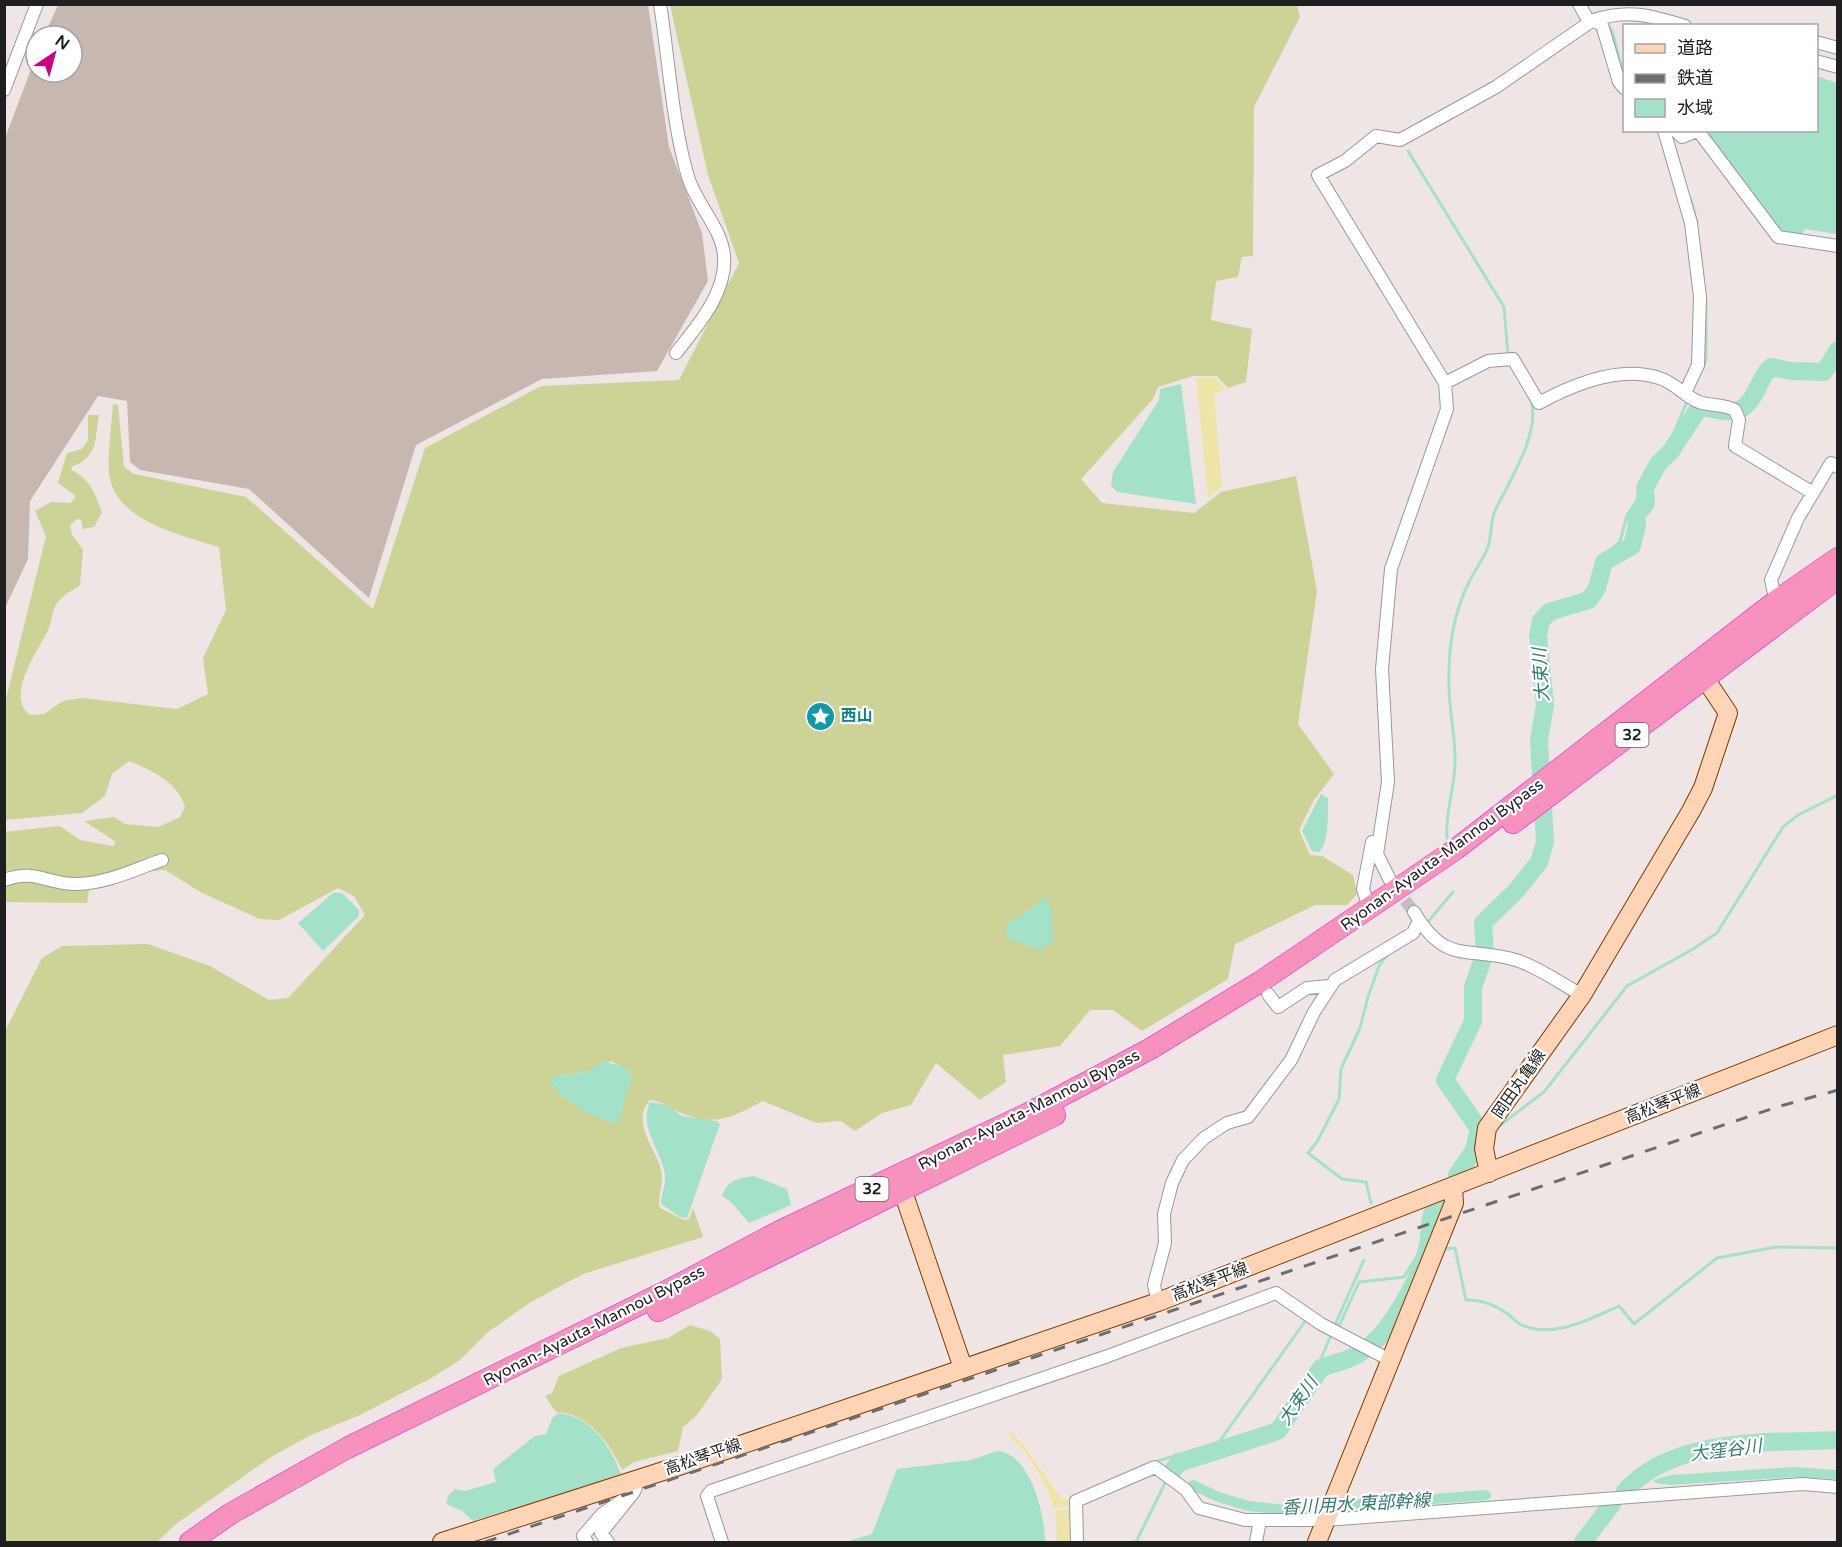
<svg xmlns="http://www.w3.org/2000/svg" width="1842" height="1547" font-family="'Varela Round','Noto Sans JP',sans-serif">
	<rect width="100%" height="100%" fill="#f0e5e5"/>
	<path fill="#c6b8b0" d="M58 5H648L669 147 702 233 708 281 657 371 542 379 416 445 369 598 249 489 140 470 130 462 127 401 98 396 30 501 28 559 5 608V138L36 56V72H72V36H44Z"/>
	<path fill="#ede5a8" d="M1196 378H1216L1225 388 1214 395 1222 487 1208 499Z
		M1011 1432 1025 1447 1061 1498 1070 1500V1505L1054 1509C1048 1487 1036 1467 1022 1449 1018 1444 1012 1441 1009 1435Z
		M1071 1508V1542H1057L1055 1511Z"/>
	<path fill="#cdd297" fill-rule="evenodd" d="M670 5H1297L1300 17 1254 107 1253 256 1242 257 1238 277 1216 281 1211 320 1252 329 1246 382 1228 388 1217 376H1193L1158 387 1153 399 1081 479 1102 503 1194 513 1221 492 1296 476 1317 591 1298 724 1334 774 1314 800 1299 830 1310 855 1322 856 1353 875 1357 894 1347 905H1315L1235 944 1228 979 1142 1031 1113 1010H1090L1060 1046 1003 1055 1006 1082 980 1100 936 1063 911 1105 882 1113 855 1131 841 1121 816 1123 763 1101C734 1116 717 1127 684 1114 669 1109 668 1103 650 1100 629 1124 659 1150 662 1175 663 1187 657 1197 660 1208L684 1220 689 1219 693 1208 703 1237 583 1274 531 1302 488 1332 460 1360 433 1377 360 1415 309 1436 271 1457 176 1524 157 1542H5V1031L42 958 62 946 148 944 210 966 269 1000 288 998 365 915 354 896 338 888 279 920 260 919 202 893 165 870 91 877 87 903 5 902 4 832 60 826 80 840 113 846 116 842 84 821 114 817 125 824 158 827 180 817 185 807C178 782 151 770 129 761L112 774 105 796 82 813 5 820V703L46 536 35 511 51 502 71 503 76 496 58 483 67 453 82 449 88 440V415H99C94 442 99 455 72 467L71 470C90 478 95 494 102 512L94 527 83 529 81 520 77 519 70 525 72 535 83 550 80 585C73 590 63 595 58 602 52 608 52 620 49 628 39 649 4 697 30 715L44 714 63 701 82 698 177 709 208 694 203 658 226 610 219 547C184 536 119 522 110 479 106 462 112 423 113 404L118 405 124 467 134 474 246 497 373 609 425 448 541 386 679 380 739 263 708 175ZM611 1061 630 1072 608 1122 569 1100 552 1087 553 1077 589 1071Z
		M690 1325 710 1331 720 1339 722 1379 697 1415 683 1427 678 1451 634 1462 622 1470C610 1444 589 1413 556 1412L545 1396 552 1393 559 1376 621 1348 668 1338Z"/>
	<path fill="#a3e1c8" d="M1817 76 1837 83V234L1804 229 1803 234 1783 233 1776 228 1704 131 1816 130Z
		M1181 384 1196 504 1117 492 1111 485 1113 472 1159 400 1160 389Z
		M1321 794 1328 798C1328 811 1329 844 1319 852L1312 851 1302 831Z
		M333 893H342L359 910V916L323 951 298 923Z
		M1045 896 1051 910 1054 942 1045 945 1041 951 1006 937 1007 925C1020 914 1034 909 1045 896Z
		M603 1061 624 1067 632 1076 618 1124C597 1120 562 1101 550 1083L553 1077 589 1071Z
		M650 1102 667 1105 682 1116 716 1121 720 1124 687 1218 680 1217 661 1204C661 1194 666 1185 665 1175 662 1150 638 1128 650 1102Z
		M754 1176 787 1189 791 1205 749 1223 731 1202 722 1196C727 1180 739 1178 754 1176Z
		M559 1413C591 1416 611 1447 621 1474L473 1521 462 1511 446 1504 448 1496 455 1489 465 1491 496 1482 493 1469 535 1436 546 1434 553 1417Z
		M997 1451C1031 1453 1045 1516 1045 1542H845L872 1534 897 1469 971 1460Z
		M1794 1467 1837 1470V1479L1795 1477 1671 1485 1655 1483 1654 1480 1671 1475Z"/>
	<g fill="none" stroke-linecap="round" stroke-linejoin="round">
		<path stroke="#a3e1c8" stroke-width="3" d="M1606 23 1612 30 1624 77
			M1408 151 1504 307 1508 355
			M1691 200 1697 223
			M1703 369 1706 359V301
			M1602 569 1600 562 1603 556 1620 542 1627 515 1636 502 1654 461 1672 438 1688 399
			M1447 838C1445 817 1452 797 1454 776 1458 746 1449 715 1449 685 1448 650 1453 614 1469 582 1475 570 1483 560 1488 547 1492 535 1490 522 1495 511 1508 483 1541 433 1531 401
			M1427 923 1453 892
			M1498 1127 1544 1092 1627 986 1693 949 1717 933 1783 827 1798 815 1838 795
			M1371 1203 1366 1182 1342 1179 1308 1153 1317 1142 1339 1099 1341 1069 1360 1028 1368 997 1379 966 1387 955
			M1443 1249 1455 1248 1466 1300C1483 1299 1496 1305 1509 1315 1513 1318 1516 1322 1520 1324 1552 1340 1590 1319 1619 1306L1634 1324 1717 1258 1776 1247 1838 1248
			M1335 1326 1340 1324 1359 1282 1404 1277 1419 1253 1427 1251
			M1334 1327 1364 1260
			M1213 1452 1278 1427 1318 1366 1332 1333
			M1176 1454 1179 1463
			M1142 1466 1219 1442 1306 1320 1309 1322
			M1136 1542 1167 1479"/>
		<path stroke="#a3e1c8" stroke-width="10" d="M1193 1485 1218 1497 1249 1506 1287 1510 1486 1495"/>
		<path stroke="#a3e1c8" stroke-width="18" d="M1457 1175 1474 1150 1479 1129 1445 1080 1473 1021V987L1485 953 1483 923 1517 890 1539 862 1545 842 1539 741 1545 705 1538 636 1541 621 1549 612 1589 600 1597 588 1604 562 1632 546 1637 525 1636 516 1646 503 1645 488 1658 464 1671 451 1697 411 1703 407C1731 413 1744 418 1758 387 1762 379 1764 373 1771 367L1791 371 1824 372 1838 350
			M1171 1472 1179 1463 1278 1431 1321 1368C1337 1362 1349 1361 1363 1351 1391 1332 1421 1277 1428 1245 1431 1228 1427 1215 1440 1202
			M1625 1491C1675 1436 1769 1443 1838 1440
			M1583 1542 1612 1504"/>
		<path stroke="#c6bdbd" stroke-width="12" stroke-dasharray="12 6" stroke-linecap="butt" d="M1394 886 1414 912"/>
		<defs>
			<path id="minor" d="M660 4C669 61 672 122 688 177 696 204 722 228 724 256 727 293 697 326 676 353
				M1579 4 1587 18 1602 25 1619 82 1624 88
				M1816 42 1838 48
				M1816 61 1838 67
				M4 90 37 4
				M1664 130 1691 223 1700 297 1698 365 1685 393
				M1675 130 1682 137 1697 131 1699 132 1778 237 1838 246
				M1445 383 1488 361 1513 359 1539 403C1572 385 1620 365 1659 378 1674 382 1684 396 1699 402 1710 406 1724 404 1735 410L1739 420 1735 446 1813 493
				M1776 601 1771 580 1798 518 1831 463 1838 467
				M4 880C37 868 47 885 77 884 108 883 133 870 162 860
				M1390 880 1377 854 1388 782 1382 669 1391 569 1447 409 1445 383 1318 175 1345 161 1376 136 1400 140 1496 87 1593 20C1629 9 1649 15 1685 26
				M1370 910 1363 889 1372 842
				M1414 912C1446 966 1468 946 1516 960 1539 967 1561 984 1582 995
				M1268 994 1278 1007 1307 988 1329 986
				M1158 1302 1154 1285 1165 1243 1164 1214 1172 1183 1183 1160 1204 1138 1227 1123 1248 1117 1291 1060 1314 1012 1335 980 1413 933 1418 923
				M587 1542 583 1536 602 1514 621 1501
				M608 1542 601 1533 634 1492 639 1479
				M722 1542 707 1496 711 1491 1108 1356 1276 1293 1321 1324 1390 1360
				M1077 1542 1076 1501 1155 1467 1186 1490 1199 1508 1245 1520H1326L1803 1484 1838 1487
				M1256 1542 1260 1520"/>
			<path id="secondary" d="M1489 1173 1484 1149 1487 1128 1582 995 1691 811 1703 788 1728 713 1698 668
				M898 1177 963 1368
				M442 1542 679 1466 1158 1302 1838 1035
				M1317 1542 1454 1203 1453 1187"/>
			<path id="trunk" d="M1513 823 1838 578
				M658 1311 1055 1115
				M190 1542 230 1514 347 1448 665 1292 780 1231 1029 1113 1150 1049 1260 982 1456 849 1776 601 1838 558"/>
		</defs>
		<use href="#minor" stroke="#999" stroke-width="14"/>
		<use href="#secondary" stroke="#7c3c00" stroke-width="20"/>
		<use href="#trunk" stroke="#e51bdf" stroke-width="22"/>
		<use href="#minor" stroke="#fff" stroke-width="12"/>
		<use href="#secondary" stroke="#fdd4b6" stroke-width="18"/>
		<use href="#trunk" stroke="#f692bd" stroke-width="21"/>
		<path stroke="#6d6d6d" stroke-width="3" stroke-dasharray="12 12" stroke-linecap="butt" d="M485 1542 1777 1107 1838 1090"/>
	</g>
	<defs>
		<symbol id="sight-disc" viewBox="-11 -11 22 22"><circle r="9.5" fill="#0f9aa8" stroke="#fff"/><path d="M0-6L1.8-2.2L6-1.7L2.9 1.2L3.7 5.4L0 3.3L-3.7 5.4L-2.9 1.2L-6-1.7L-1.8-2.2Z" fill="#fff"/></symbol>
	</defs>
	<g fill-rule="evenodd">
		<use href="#sight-disc" x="804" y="700" width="33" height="33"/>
	</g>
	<g text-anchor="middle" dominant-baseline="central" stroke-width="4.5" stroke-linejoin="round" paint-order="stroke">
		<g fill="#fff" stroke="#626262" stroke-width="1.5">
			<rect x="1615.5" y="723" width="33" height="24" rx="4.5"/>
			<rect x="855.5" y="1177" width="33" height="24" rx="4.5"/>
		</g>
		<g font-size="15" font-weight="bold" fill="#1f1f1f">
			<text x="1632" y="735">32</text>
			<text x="872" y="1189">32</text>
		</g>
		<g font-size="16" font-weight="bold" fill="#0d838f" stroke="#fff" text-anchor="start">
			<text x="841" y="716">西山</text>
		</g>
		<g font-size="16" fill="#1f1f1f" stroke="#fff">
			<text transform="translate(1442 855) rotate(-36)">Ryonan-Ayauta-Mannou Bypass</text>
			<text transform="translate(1519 1084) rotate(-55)">岡田丸亀線</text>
			<text transform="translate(1663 1104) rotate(-22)">高松琴平線</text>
			<text transform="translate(1029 1110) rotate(-27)">Ryonan-Ayauta-Mannou Bypass</text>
			<text transform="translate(1210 1282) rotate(-21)">高松琴平線</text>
			<text transform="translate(594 1326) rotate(-27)">Ryonan-Ayauta-Mannou Bypass</text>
			<text transform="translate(703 1457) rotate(-19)">高松琴平線</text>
		</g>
		<g font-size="18" font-style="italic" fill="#337c72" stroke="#fff">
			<text transform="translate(1541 675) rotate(-94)">大束川</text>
			<text transform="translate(1298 1401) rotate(-55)">大束川</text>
			<text transform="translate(1726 1450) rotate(-7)">大窪谷川</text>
			<text transform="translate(1356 1504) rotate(-3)">香川用水 東部幹線</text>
		</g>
	</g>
	<rect width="1842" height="1547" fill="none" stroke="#1f1f1f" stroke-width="12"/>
	<rect x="1623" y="24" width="195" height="108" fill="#ffffff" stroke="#a5a5a5" stroke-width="1.5"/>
	<rect x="1635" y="44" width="30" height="9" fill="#fdd4b6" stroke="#a5a5a5" stroke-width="1.5"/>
	<text x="1677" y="54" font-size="18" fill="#1f1f1f">道路</text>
	<rect x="1635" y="74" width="30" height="9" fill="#6d6d6d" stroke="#a5a5a5" stroke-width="1.5"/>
	<text x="1677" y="84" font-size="18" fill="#1f1f1f">鉄道</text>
	<rect x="1635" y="99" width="30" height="18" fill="#a3e1c8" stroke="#a5a5a5" stroke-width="1.5"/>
	<text x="1677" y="114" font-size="18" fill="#1f1f1f">水域</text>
	<g transform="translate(54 54) rotate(36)"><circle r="28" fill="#ffffff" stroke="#a5a5a5" stroke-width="1.5"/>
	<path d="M0-4.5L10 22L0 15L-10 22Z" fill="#ce0081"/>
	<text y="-9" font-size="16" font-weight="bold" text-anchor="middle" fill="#1f1f1f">N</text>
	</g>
</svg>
